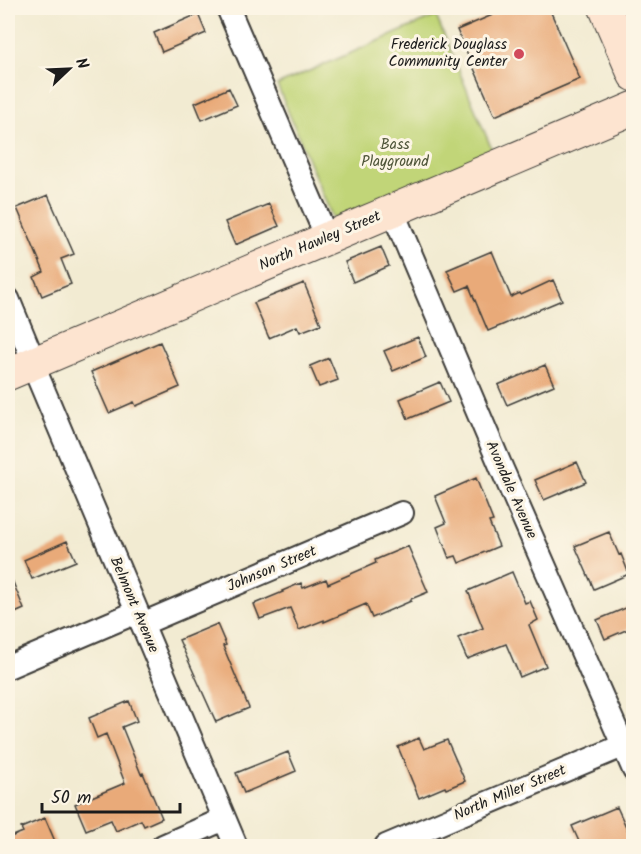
<svg xmlns="http://www.w3.org/2000/svg" width="641" height="854" font-family="Kalam,sans-serif">
	<rect width="100%" height="100%" fill="#fcf5e5"/>
	<filter id="ink" filterUnits="userSpaceOnUse"><feTurbulence type="fractalNoise" baseFrequency=".0167" numOctaves="2"/><feDisplacementMap in="SourceGraphic" scale="12" xChannelSelector="R" yChannelSelector="G"/><feConvolveMatrix kernelMatrix="1 2 1 2 8 2 1 2 1" color-interpolation-filters="sRGB"/></filter>
	<filter id="wash" filterUnits="userSpaceOnUse"><feTurbulence type="fractalNoise" baseFrequency=".008" numOctaves="4" result="noise"/><feDisplacementMap in="SourceGraphic" scale="24" xChannelSelector="R" yChannelSelector="G"/><feGaussianBlur stdDeviation="1.35" result="paint"/><feColorMatrix in="noise" values="0 0 0 0 0 0 0 0 0 0 0 0 0 0 0 0 0 1.4 0 .05"/><feComposite in="paint" operator="in"/></filter>
	<g filter="url(#wash)">
		<rect width="100%" height="100%" fill="#f2ebd2"/>
		<path fill="#c1d578" stroke="#6e784a" stroke-width="1.5" d="M436 16 493 152 333 219 277 85Z"/>
		<g id="blocks">
			<path fill="#e9aa79" d="M509 8H549L580 79 495 116 457 30Z
				M198 14 206 33 162 52 154 33Z
				M229 88 237 105 202 120 195 103Z
				M48 195 74 254 61 259 71 284 42 296 34 277 44 272 17 208Z
				M269 204 279 226 235 245 225 222Z
				M381 247 389 266 353 282 345 262Z
				M492 251 511 297 520 293 521 295 553 280 562 300 488 331 469 286 457 291 447 270Z
				M304 283 321 324 300 332 297 326 269 338 254 303Z
				M418 337 426 357 393 371 384 351Z
				M160 342 180 387 136 406 134 402 109 413 91 372Z
				M329 358 338 380 319 387 310 366Z
				M545 365 554 385 507 405 498 385Z
				M440 382 449 402 408 419 400 399Z
				M577 462 586 482 544 500 535 480Z
				M476 478 493 521 489 522 499 546 459 563 456 556 449 558 437 527 446 523 435 496Z
				M609 532 619 555 621 554 629 574 594 589 575 546Z
				M67 541 76 561 32 579 24 560Z
				M408 546 428 592 411 599V601L372 618 366 604 324 622V620L299 630 290 608 260 619 254 604 283 592 282 591 301 583 303 588 326 579 328 584 376 563 375 560Z
				M8 570 24 609 8 616Z
				M512 572 525 603 530 601 538 620 529 625 546 666 520 677 506 644 467 659 458 638 483 628 468 591Z
				M633 605V627L605 639 597 620Z
				M217 624 226 645 223 646 249 708 216 722 179 640Z
				M129 701 137 721 122 727 141 774 143 773 162 818 144 826 141 820 116 831 111 820 86 830 75 804 125 783 106 734 97 738 89 718Z
				M419 738 424 749 447 740 465 781 446 789 445 787 419 798 398 747Z
				M288 752 296 771 244 793 236 773Z
				M617 807 628 831 633 829V846H581L572 826Z
				M45 818 57 846H8V838L23 832 21 828Z"/>
		</g>
	</g>
	<g filter="url(#ink)">
		<use href="#blocks" fill-opacity="0" stroke="#3c3b37" stroke-width="1.5"/>
		<g fill="none" stroke-linecap="round" stroke-linejoin="round">
			<defs>
				<path id="street" d="M228 8 327 238
					M392 210 502 469 634 770
					M8 299 34 362
					M32 363 236 846
					M142 624 402 513
					M8 667 137 612
					M163 846 224 819
					M386 846 634 741"/>
				<path id="secondary" d="M605 8 634 75
					M8 374 634 108"/>
			</defs>
			<use href="#street" stroke="#3c3b37" stroke-width="26"/>
			<use href="#secondary" stroke="#3c3b37" stroke-width="34"/>
			<use href="#street" stroke="#fff" stroke-width="22"/>
			<use href="#secondary" stroke="#fde4d0" stroke-width="32"/>
		</g>
	</g>
	<circle fill="#d1495b" stroke="#fcf5e5" stroke-width="2" cx="519" cy="54" r="6"/>
	<g text-anchor="middle" dominant-baseline="central" stroke-width="6" stroke-linejoin="round" paint-order="stroke">
		<g font-size="15" fill="#1c1c1c" stroke="#fcf5e5" text-anchor="end">
			<text x="507" y="45">Frederick Douglass<tspan x="507" dy="17">Community Center</tspan></text>
		</g>
		<g font-size="15" fill="#4e5438" stroke="#fcf5e5">
			<text x="395" y="145">Bass<tspan x="395" dy="17">Playground</tspan></text>
		</g>
		<g font-size="15" fill="#1c1c1c" stroke="#fcf5e5">
			<text transform="translate(320 241) rotate(-23)">North Hawley Street</text>
			<text transform="translate(511 490) rotate(66)">Avondale Avenue</text>
			<text transform="translate(272 569) rotate(-23)">Johnson Street</text>
			<text transform="translate(134 605) rotate(67)">Belmont Avenue</text>
			<text transform="translate(510 793) rotate(-23)">North Miller Street</text>
		</g>
	</g>
	<rect width="641" height="854" fill="none" stroke="#fcf5e5" stroke-width="30"/>
	<g transform="translate(69 69) rotate(67)" stroke="#fcf5e5" stroke-width="4.5" paint-order="stroke">
	<path d="M0-4.5L10 22L0 15L-10 22Z" fill="#1c1c1c"/>
	<text y="-9" font-size="16" font-weight="bold" text-anchor="middle" fill="#1c1c1c">N</text>
	</g>
	<path d="M42 803v9h138v-9" fill="none" stroke="#1c1c1c" stroke-width="3"/>
	<text x="51" y="803" font-size="18" fill="#1c1c1c" stroke="#fcf5e5" stroke-width="4.5" paint-order="stroke">50 m</text>
</svg>
